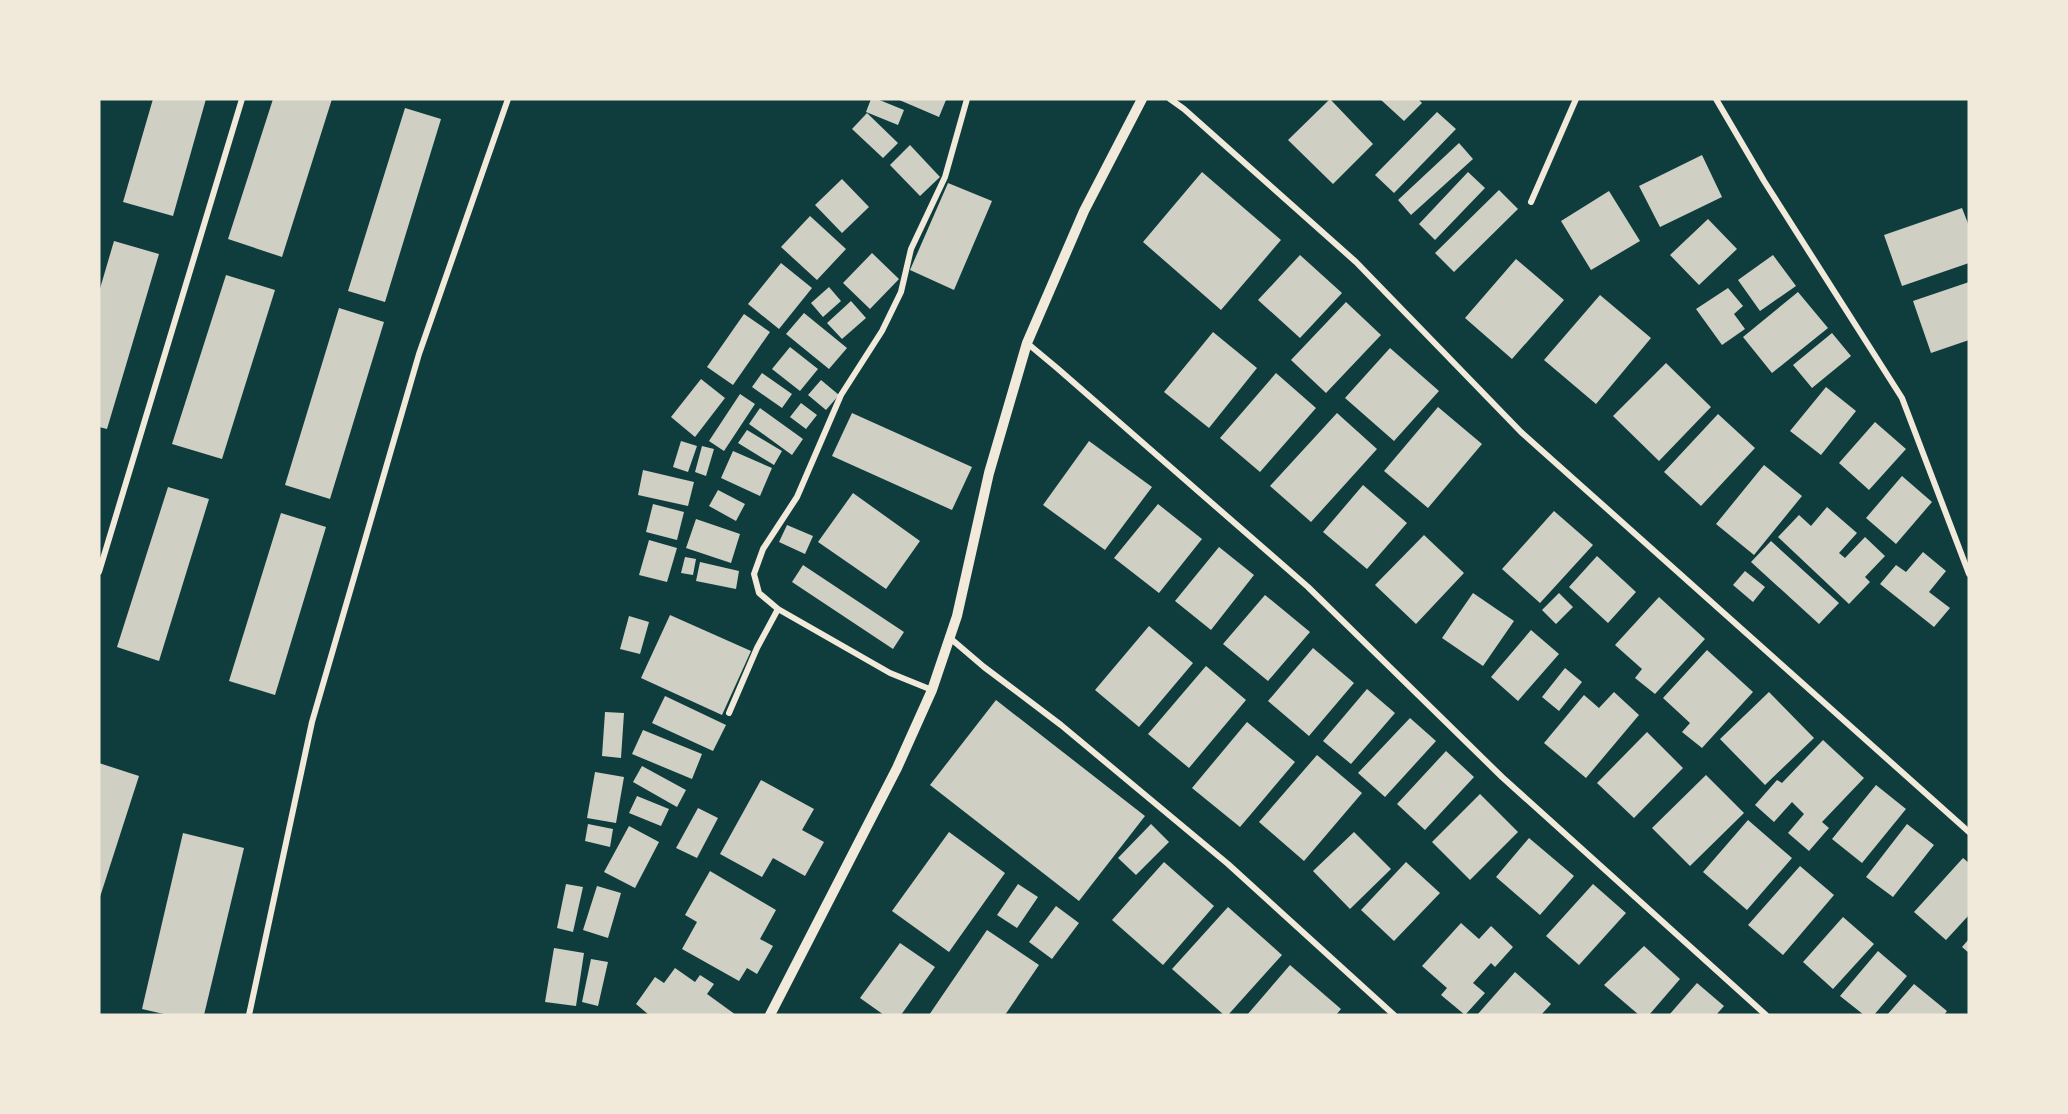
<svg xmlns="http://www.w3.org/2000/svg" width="2068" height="1114" font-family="Figtree,sans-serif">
	<rect width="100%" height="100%" fill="#0f3d3e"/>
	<path fill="#cfcfc3" d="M153 99H206L173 216 123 202Z
		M273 99H332L282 257 228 239Z
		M871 99H877L904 110 898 125 866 112Z
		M897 99H943L946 100 939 117Z
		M1330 99 1373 144 1333 184 1288 140Z
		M1380 99H1418L1422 103 1404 121Z
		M405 108 441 119 385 302 348 291Z
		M1437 112 1456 129 1394 193 1375 175Z
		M867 113 898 143 883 158 852 129Z
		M1459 143 1473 159 1411 215 1398 200Z
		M910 145 940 177 920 196 890 165Z
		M1702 155 1722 197 1660 227 1639 186Z
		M1202 172 1281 240 1221 310 1143 242Z
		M1468 172 1485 188 1435 240 1419 224Z
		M842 179 869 207 842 233 815 205Z
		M948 183 992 201 954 290 910 270Z
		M1499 190 1518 209 1454 272 1435 253Z
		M1609 191 1640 241 1591 270 1561 221Z
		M1962 208 1969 226V263L1902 286 1884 235Z
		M810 216 846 249 817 280 781 247Z
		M1708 219 1737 249 1699 285 1670 255Z
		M114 241 159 254 107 429 99 427V292Z
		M872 253 899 279 870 309 843 283Z
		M1300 255 1342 293 1300 338 1258 300Z
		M1773 255 1796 286 1760 311 1738 280Z
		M1516 259 1564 300 1512 359 1465 318Z
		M781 263 812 288 779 329 748 304Z
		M226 275 275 290 222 459 172 444Z
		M1969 282V340L1931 353 1913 301Z
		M829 287 841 301 823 317 811 303Z
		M1728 288 1743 306 1734 314 1745 329 1722 345 1696 309Z
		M1798 292 1828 328 1772 373 1743 337Z
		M1600 295 1651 338 1596 404 1544 360Z
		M851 301 866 318 842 339 827 323Z
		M1346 302 1381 335 1326 393 1291 360Z
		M339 308 384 322 330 499 285 485Z
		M804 313 847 348 829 369 786 334Z
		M744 314 770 332 733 385 707 367Z
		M1213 332 1257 368 1209 428 1164 392Z
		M1832 333 1851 356 1812 388 1793 365Z
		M790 347 818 369 800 391 772 369Z
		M1390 348 1439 391 1394 441 1345 398Z
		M1666 363 1711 407 1659 461 1613 416Z
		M762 373 792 394 782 408 752 387Z
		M1276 373 1316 408 1260 472 1220 438Z
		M701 379 725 398 695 437 671 417Z
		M821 380 839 395 826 410 808 395Z
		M1826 387 1856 411 1821 455 1790 431Z
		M740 394 755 404 724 451 709 441Z
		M801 403 817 415 806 429 790 417Z
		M1438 407 1482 444 1428 508 1384 471Z
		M760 408 803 439 792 455 749 424Z
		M852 413 972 467 952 510 832 456Z
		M1337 413 1377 449 1311 522 1270 486Z
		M1718 414 1755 448 1701 506 1664 472Z
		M1875 422 1906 449 1869 490 1839 463Z
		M747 430 782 451 774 465 738 443Z
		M681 441 697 446 688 472 673 467Z
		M1089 441 1152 487 1105 550 1043 505Z
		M702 446 714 449 706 476 695 472Z
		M733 451 772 468 760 496 721 478Z
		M1764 465 1802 496 1754 555 1716 524Z
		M643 470 694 482 688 506 638 495Z
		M1902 476 1932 502 1896 544 1866 518Z
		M1363 485 1407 523 1367 569 1323 532Z
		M168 487 209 499 159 661 117 647Z
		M718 490 745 504 736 521 709 506Z
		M853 493 920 541 886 589 818 542Z
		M653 504 684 512 677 540 646 532Z
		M1158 504 1202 539 1159 593 1114 558Z
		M1827 507 1857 533 1839 553 1845 558 1865 537 1885 556 1865 577 1870 582 1849 604 1778 537 1799 515 1811 526Z
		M1554 511 1593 545 1540 603 1502 569Z
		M281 513 326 527 275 695 229 681Z
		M696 519 740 534 731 563 686 548Z
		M787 525 813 536 805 554 779 542Z
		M1424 535 1464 573 1416 624 1375 585Z
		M649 540 677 548 667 582 639 575Z
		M1771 541 1839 603 1819 624 1751 562Z
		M1219 547 1254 575 1211 630 1175 601Z
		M1923 552 1946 571 1929 592 1950 608 1934 627 1880 584 1896 565 1906 572Z
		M1597 556 1636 592 1608 623 1569 587Z
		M685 557 696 559 693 575 681 573Z
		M700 562 739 571 736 589 696 581Z
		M803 565 904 632 893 649 792 582Z
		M1745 571 1765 587 1753 602 1733 585Z
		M1473 593 1514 621 1483 666 1442 638Z
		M1559 593 1573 607 1556 624 1542 610Z
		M1265 595 1310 632 1268 681 1223 644Z
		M1659 597 1705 639 1655 694 1635 678 1642 669 1615 645Z
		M670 615 751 651 722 715 641 678Z
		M629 616 649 622 640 654 620 649Z
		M1149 626 1193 663 1139 727 1095 690Z
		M1531 630 1559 654 1518 701 1491 677Z
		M1313 648 1354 683 1309 736 1268 701Z
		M1707 650 1753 692 1702 748 1682 732 1690 723 1663 698Z
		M1206 666 1246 700 1189 768 1148 734Z
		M1565 668 1582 682 1559 711 1542 697Z
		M1367 689 1395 713 1351 764 1323 741Z
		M1614 692 1639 715 1586 778 1544 743 1584 695 1599 708Z
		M1769 692 1814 738 1765 785 1720 739Z
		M665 696 726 725 713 751 652 723Z
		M996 700 1145 816 1079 901 930 785Z
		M605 712 624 713 621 758 602 756Z
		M1410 718 1436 741 1385 797 1358 773Z
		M1247 722 1295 762 1240 827 1192 788Z
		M643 730 702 754 692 779 632 754Z
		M1647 732 1683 768 1634 818 1597 783Z
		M1823 740 1864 778 1822 822 1829 828 1809 851 1788 833 1804 814 1792 802 1774 822 1755 805 1777 780 1782 783Z
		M1446 751 1474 777 1425 830 1397 804Z
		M1317 755 1362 793 1304 861 1259 822Z
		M99 763 139 776 99 900Z
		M642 766 686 790 677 807 633 782Z
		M595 772 624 777 616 823 587 818Z
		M1706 775 1744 813 1690 866 1652 828Z
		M761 780 814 809 802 830 824 842 805 876 773 858 762 877 720 854Z
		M1876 785 1906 809 1862 863 1832 839Z
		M1480 794 1518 832 1470 880 1432 842Z
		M637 796 669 809 661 826 629 813Z
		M698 808 718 818 697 858 676 848Z
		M1748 820 1792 858 1747 910 1703 872Z
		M588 824 613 829 610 847 585 841Z
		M1151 824 1169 842 1136 875 1118 858Z
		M1907 824 1934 845 1893 897 1866 877Z
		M629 826 659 842 635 888 604 872Z
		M949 832 1005 873 949 952 892 911Z
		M1354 832 1391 869 1350 909 1313 871Z
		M183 833 244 848 204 1015H168L142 1009Z
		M1529 838 1574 876 1540 915 1496 877Z
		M1963 858 1969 863V915L1946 940 1914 912Z
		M1164 862 1214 906 1163 965 1112 920Z
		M1406 862 1440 893 1394 941 1361 910Z
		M1800 866 1834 895 1783 955 1748 925Z
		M710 871 776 910 760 939 773 946 757 974 747 968 739 981 682 949 697 922 685 915Z
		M566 884 583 887 573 932 557 928Z
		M1018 884 1038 897 1017 928 997 915Z
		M1593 884 1626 913 1579 965 1546 936Z
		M597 886 621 893 608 938 583 930Z
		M1056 906 1079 923 1052 959 1029 942Z
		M1228 907 1282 955 1228 1015H1224L1172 969Z
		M1843 917 1874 944 1833 989 1803 962Z
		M1461 923 1479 939 1491 926 1513 947 1495 967 1491 963 1473 983 1485 993 1465 1015 1441 995 1447 988 1422 966Z
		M987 930 1039 965 1005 1015H929Z
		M1969 939V953L1962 947Z
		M900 943 935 967 901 1015H884L860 998Z
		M1644 946 1680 979 1649 1015H1639L1604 985Z
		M554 948 584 953 576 1006 545 1002Z
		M1878 951 1907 976 1874 1015H1864L1840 996Z
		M591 959 608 962 598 1006 582 1002Z
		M1290 965 1341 1009 1336 1015H1247Z
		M675 968 695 982 700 975 714 984 707 994 736 1015H649L636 1004 655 977 664 983Z
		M1515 972 1551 1004 1541 1015H1477Z
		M1697 983 1724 1006 1716 1015H1669Z
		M1914 984 1947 1011 1944 1015H1887Z"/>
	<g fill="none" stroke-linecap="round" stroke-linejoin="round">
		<path stroke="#f1e9da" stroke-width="6" d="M1170 99 1184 109 1356 262 1521 432 1969 832
			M1716 99 1764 181 1902 398 1969 574
			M1531 202 1576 99
			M1027 343 1057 368 1308 587 1502 777 1766 1015
			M99 572 242 99
			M950 638 984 667 1061 725 1228 864 1394 1015
			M932 690 890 673 778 609 759 593 754 574 763 549 797 497 841 395 882 331 901 292 911 249 945 177 967 99
			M729 713 757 648 778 609
			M249 1015 312 722 419 354 508 99"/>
		<path stroke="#f1e9da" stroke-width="10" d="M770 1015 897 768 932 690 957 616 989 473 1027 343 1084 211 1142 99"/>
	</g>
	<rect width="2068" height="1114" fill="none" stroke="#f1e9da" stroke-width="201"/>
</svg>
